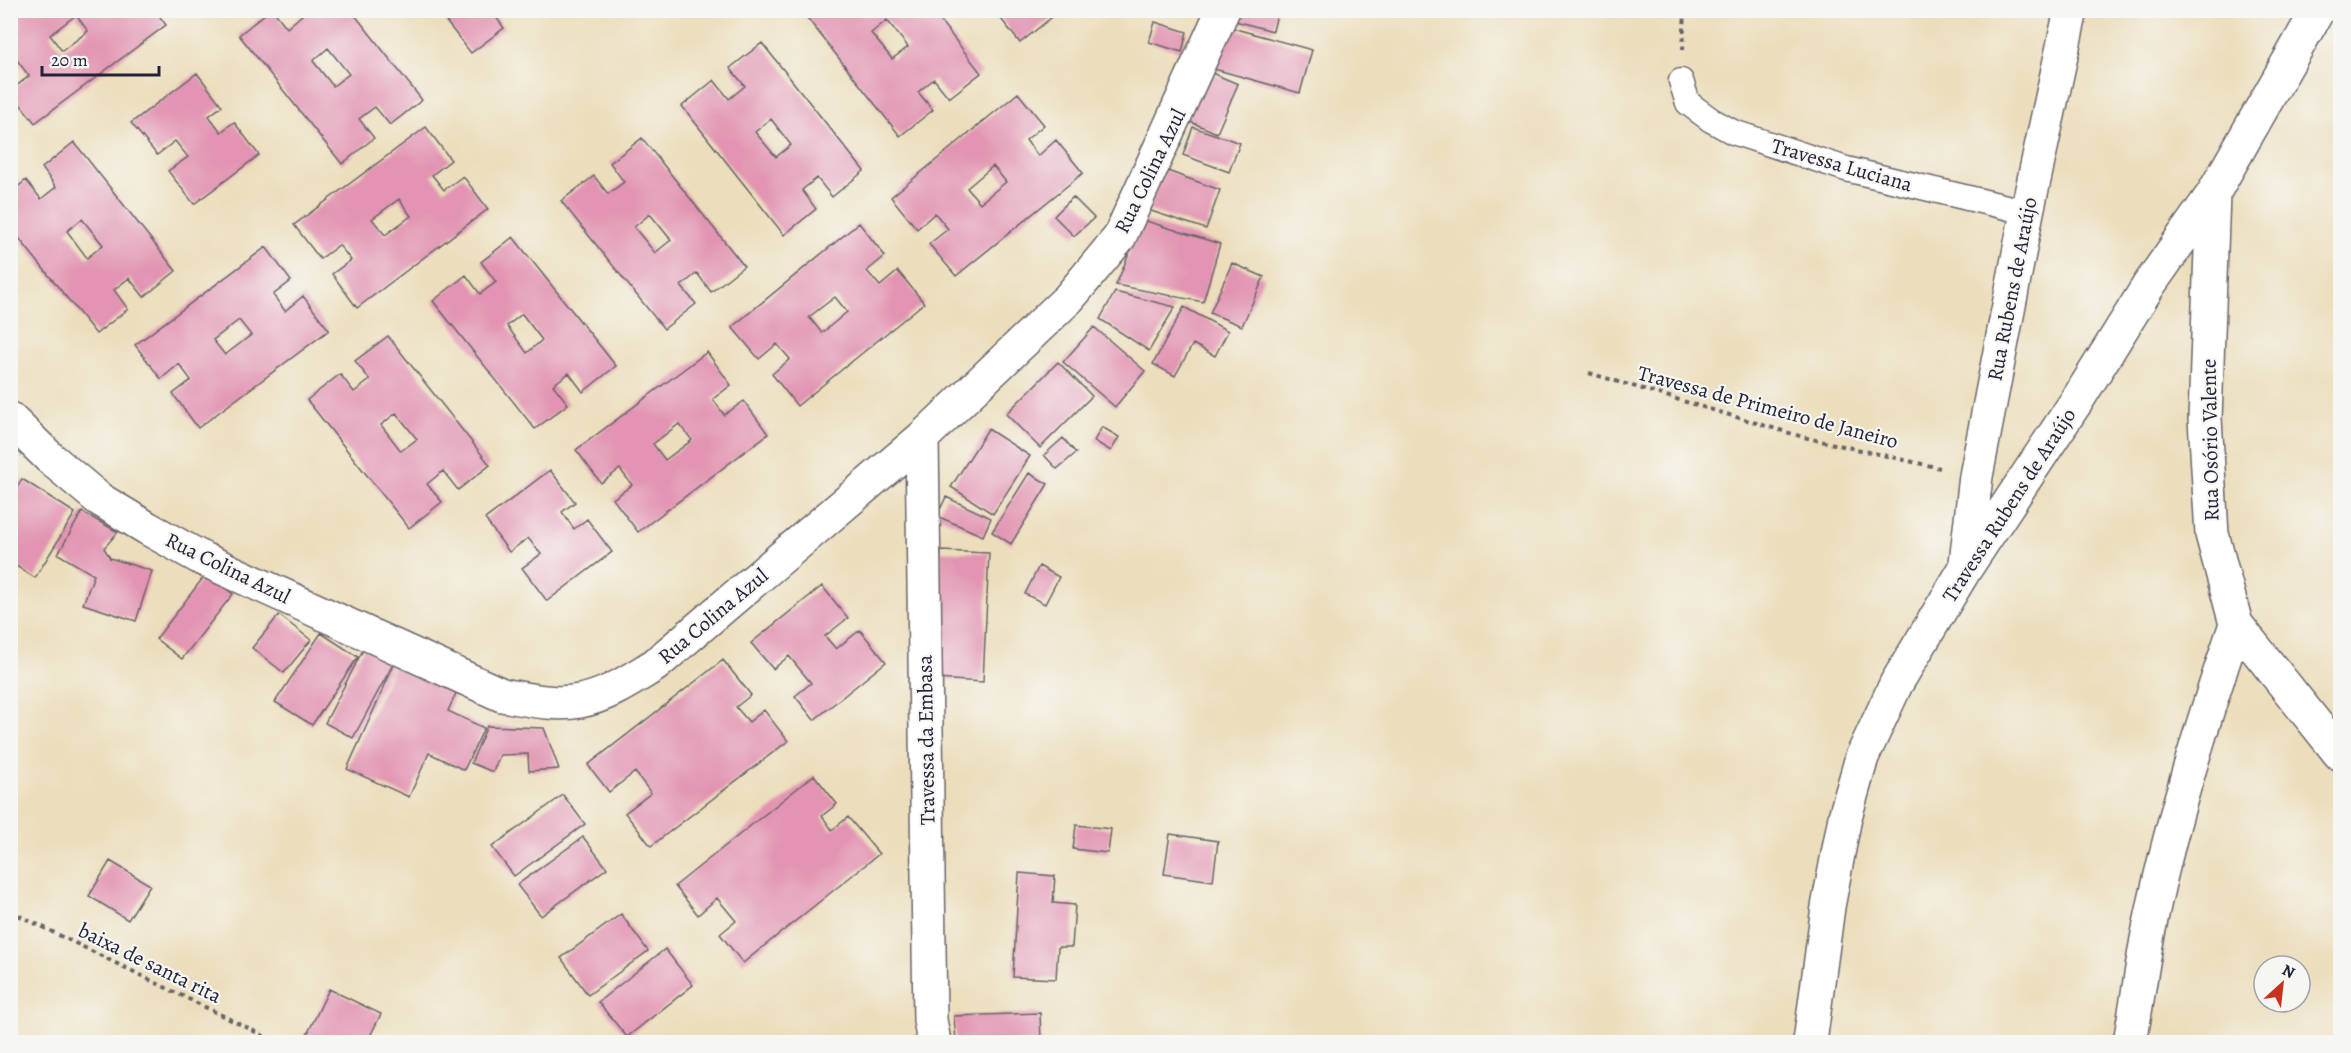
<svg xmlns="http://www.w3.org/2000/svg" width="2351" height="1053" font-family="Alegreya,serif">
	<rect width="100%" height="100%" fill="#f6f6f2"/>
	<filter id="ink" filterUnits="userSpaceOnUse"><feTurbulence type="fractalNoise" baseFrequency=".0167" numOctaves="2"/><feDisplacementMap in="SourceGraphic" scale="12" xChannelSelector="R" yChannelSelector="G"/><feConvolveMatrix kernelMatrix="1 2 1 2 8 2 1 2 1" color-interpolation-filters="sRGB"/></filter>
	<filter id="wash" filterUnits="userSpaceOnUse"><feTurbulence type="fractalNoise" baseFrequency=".008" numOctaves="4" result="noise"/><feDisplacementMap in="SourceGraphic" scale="24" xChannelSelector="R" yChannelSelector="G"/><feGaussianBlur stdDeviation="1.35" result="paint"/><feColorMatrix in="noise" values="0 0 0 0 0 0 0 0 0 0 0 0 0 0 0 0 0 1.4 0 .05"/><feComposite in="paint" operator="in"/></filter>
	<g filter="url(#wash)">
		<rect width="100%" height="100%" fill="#ecdebc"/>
		<g id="blocks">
			<path fill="#e294b2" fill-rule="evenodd" d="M14 10H155L166 25 35 123 10 91 29 76 17 60 10 65V13ZM76 15 88 31 62 51 50 35Z
				M270 10H273L287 28 302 15 298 10H351L422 100 390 125 375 107 359 119 374 138 342 164 239 35ZM328 48 349 74 333 86 313 61Z
				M437 10H491L504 28 471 53Z
				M801 10H932L981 73 949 98 934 79 918 92 933 110 900 136ZM887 20 908 47 892 59 871 33Z
				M994 10H1047L1052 17 1020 43Z
				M1237 10H1278L1273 31 1235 21Z
				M1155 22 1187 32 1182 52 1149 42Z
				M1225 26 1312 50 1300 93 1214 69Z
				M762 43 864 171 832 197 817 178 802 190 816 209 784 235 682 106 714 80 729 99 745 86 730 68ZM771 119 791 145 776 157 755 132Z
				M1207 71 1238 84 1217 133 1186 120Z
				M197 73 222 106 209 116 221 132 234 122 259 155 194 204 168 171 188 157 175 141 157 155 131 123Z
				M1018 93 1044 125 1026 140 1038 156 1056 140 1083 173 956 276 929 244 948 229 935 213 917 229 891 197ZM993 166 1006 182 980 203 967 188Z
				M426 127 451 160 432 175 444 190 463 176 488 209 357 308 332 274 351 260 339 245 320 259 294 225ZM399 199 411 216 385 235 372 219Z
				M1193 127 1240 143 1229 172 1183 155Z
				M642 138 744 266 711 292 697 273 681 286 696 304 664 329 561 201 594 176 608 194 624 182 610 163ZM650 214 671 240 655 253 634 227Z
				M74 142 176 271 144 297 129 278 114 290 128 309 96 334 10 227V193L26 180 41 199 56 187 42 168ZM82 219 103 245 87 258 67 231Z
				M1162 169 1220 190 1206 229 1148 210Z
				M1073 197 1094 218 1074 236 1054 216Z
				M1143 220 1220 244 1203 302 1116 285Z
				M859 223 885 256 867 271 880 286 898 271 924 303 797 406 772 374 790 359 777 344 759 359 732 327ZM835 297 847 312 822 333 809 317Z
				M513 237 616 366 583 392 569 373 553 385 568 404 535 429 433 301 466 275 480 294 496 282 481 262ZM522 314 542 340 527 353 507 326Z
				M266 247 291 281 273 295 285 311 303 296 329 330 198 428 173 394 191 380 179 364 161 379 135 345ZM239 320 251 335 225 355 213 340Z
				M1232 263 1264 277 1242 326 1210 313Z
				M1115 292 1175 307 1149 351 1100 319Z
				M1184 307 1228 331 1215 356 1193 344 1175 376 1153 364Z
				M1094 327 1145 371 1115 407 1063 362Z
				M388 336 490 465 458 490 443 471 427 484 442 502 409 528 307 400 340 374 354 392 370 380 355 361ZM396 413 417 439 401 451 381 425Z
				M707 352 731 385 713 399 724 415 744 401 768 434 638 532 613 499 632 485 620 469 601 483 576 450ZM679 424 692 440 665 460 653 444Z
				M1058 362 1092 396 1040 448 1006 414Z
				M1102 427 1119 437 1111 451 1094 441Z
				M988 429 1030 456 993 514 951 487Z
				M1063 438 1076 453 1057 469 1044 455Z
				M550 470 575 502 562 512 574 529 587 519 612 552 547 601 522 568 541 554 528 538 509 552 485 519Z
				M1029 473 1048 484 1011 544 992 532Z
				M22 479 75 513 35 578 10 562V498Z
				M946 497 991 518 983 536 937 516Z
				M82 512 118 532 104 548 110 558 152 571 136 621 83 604 94 575 58 554Z
				M941 551 989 553 983 682 935 679Z
				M1039 566 1059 577 1045 604 1025 594Z
				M206 574 233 594 182 659 156 639Z
				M822 586 848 618 825 636 836 649 860 630 886 662 814 720 795 696 811 683 789 656 773 669 751 643Z
				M279 615 311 640 284 673 252 648Z
				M321 633 358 657 312 725 275 702Z
				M364 648 393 664 353 738 325 723Z
				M723 660 751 695 736 707 749 722 764 710 788 741 651 846 625 813 651 793 635 772 609 792 588 765Z
				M395 663 457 691 448 711 484 728 464 770 429 753 409 797 347 769Z
				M487 726 544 728 559 769 529 771 528 754 500 755 493 772 471 763Z
				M814 775 837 804 822 816 832 830 848 817 879 854 743 963 720 934 736 921 717 898 698 915 675 886Z
				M563 795 585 824 514 876 492 847Z
				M1076 825 1111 829 1108 853 1073 849Z
				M1170 834 1218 841 1213 881 1164 874Z
				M583 837 607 868 541 916 517 885Z
				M110 861 150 885 128 920 89 896Z
				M1019 873 1055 876 1053 903 1075 905 1072 947H1058L1056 979 1013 977Z
				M621 914 648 951 588 995 561 958Z
				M665 949 693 985 627 1037 598 1002Z
				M329 989 381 1014 367 1042 304 1041Z
				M1040 1013 1041 1042H956L954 1016Z"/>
		</g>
	</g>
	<g filter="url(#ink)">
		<use href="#blocks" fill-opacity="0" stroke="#696468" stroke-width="1.5"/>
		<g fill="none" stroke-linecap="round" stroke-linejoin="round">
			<defs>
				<path id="lane" d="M1681 81 1688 103 1711 120 1733 132 1846 169 2027 212"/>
				<path id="street" d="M2213 194 2205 419 2212 534 2236 624 2340 754
					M10 419 50 458 99 499 147 528 203 559 502 695C527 699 554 706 580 701 608 696 632 679 655 665L922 438 1069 298 1119 238 1223 10
					M922 438 930 1020 934 1042
					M1966 563 1976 476 2027 212 2071 10
					M1810 1042 1828 907 1845 817 1862 757 1896 684 1965 569 2078 399 2149 285 2213 194 2318 10
					M2130 1042C2136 1008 2141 973 2147 939 2168 832 2201 727 2236 624"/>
			</defs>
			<use href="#lane" stroke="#696468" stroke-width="27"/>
			<use href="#street" stroke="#696468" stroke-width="36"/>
			<path stroke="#696468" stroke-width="4" stroke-dasharray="4.5 4.5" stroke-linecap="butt" d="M1683 50 1685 10
				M1589 373 1803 437 1940 468
				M10 911 276 1042"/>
			<use href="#lane" stroke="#fff" stroke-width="24"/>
			<use href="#street" stroke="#fff" stroke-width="33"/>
		</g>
	</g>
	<g text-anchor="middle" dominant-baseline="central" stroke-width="4.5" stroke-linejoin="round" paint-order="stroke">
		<g font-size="21" fill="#22223b" stroke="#f6f6f2">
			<text transform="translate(1842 165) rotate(16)">Travessa Luciana</text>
			<text transform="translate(1150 171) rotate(-64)">Rua Colina Azul</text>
			<text transform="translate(2012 289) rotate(-79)">Rua Rubens de Araújo</text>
			<text transform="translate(1768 407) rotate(15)">Travessa de Primeiro de Janeiro</text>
			<text transform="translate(2210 440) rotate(-91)">Rua Osório Valente</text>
			<text transform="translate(2009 505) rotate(-57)">Travessa Rubens de Araújo</text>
			<text transform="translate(228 568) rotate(26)">Rua Colina Azul</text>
			<text transform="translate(713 616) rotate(-40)">Rua Colina Azul</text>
			<text transform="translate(926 740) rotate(-91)">Travessa da Embasa</text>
			<text transform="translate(150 963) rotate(26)">baixa de santa rita</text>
		</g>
	</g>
	<rect width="2351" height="1053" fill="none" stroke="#f6f6f2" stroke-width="36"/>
	<g transform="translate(2282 984) rotate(27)"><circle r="28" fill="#f6f6f2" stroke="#a1a1a9" stroke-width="1.5"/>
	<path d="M0-4.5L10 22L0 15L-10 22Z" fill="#c8321e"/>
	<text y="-9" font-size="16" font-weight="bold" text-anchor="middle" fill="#22223b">N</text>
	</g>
	<path d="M42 66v9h117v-9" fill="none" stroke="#22223b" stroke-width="3"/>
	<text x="51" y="66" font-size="18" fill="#22223b" stroke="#f6f6f2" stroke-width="4.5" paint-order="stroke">20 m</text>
</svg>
